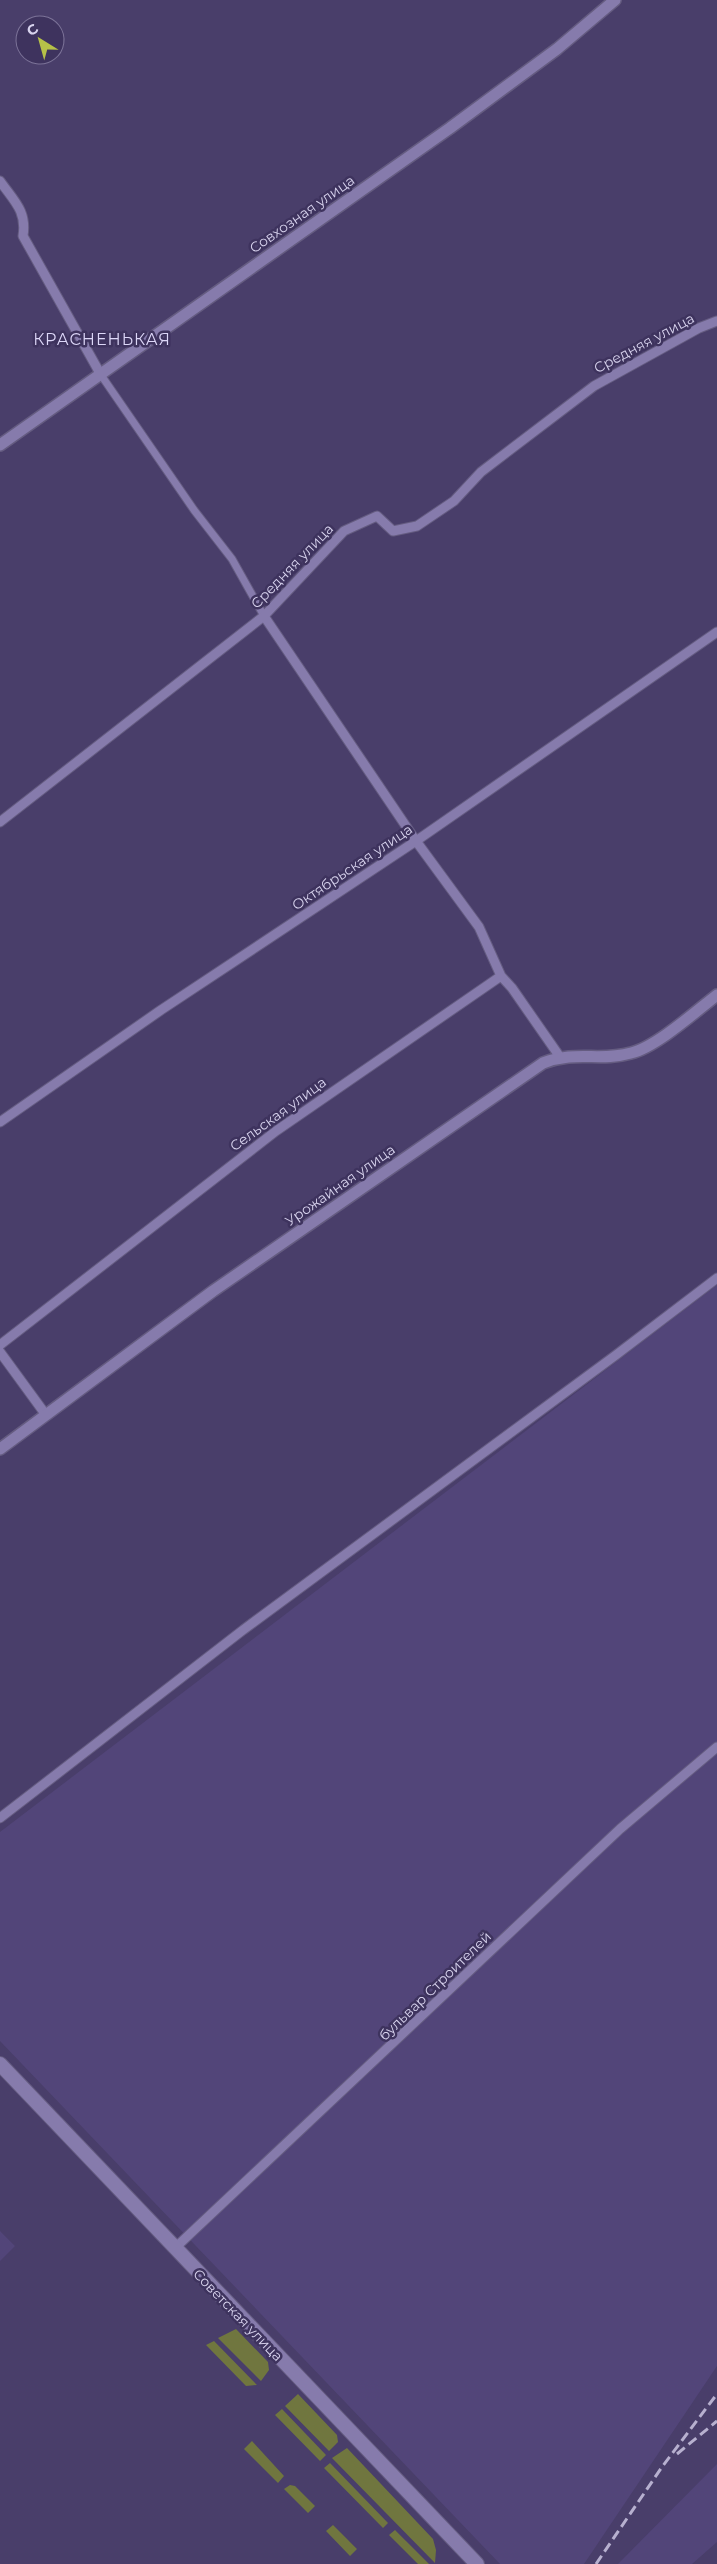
<svg xmlns="http://www.w3.org/2000/svg" width="717" height="2564" font-family="Montserrat,sans-serif">
	<rect width="100%" height="100%" fill="#493e6a"/>
	<path fill="#524579" d="M717 1285V2366L584 2564H500L0 2041V1832Z
		M0 2231 15 2246 0 2261Z
		M717 2464V2542L692 2564H618Z"/>
	<path fill="#70763f" d="M236 2329 268 2362 269 2370 261 2381 218 2338Z
		M214 2341 257 2385 246 2386 206 2345Z
		M298 2394 337 2435 338 2442 329 2451 285 2406Z
		M282 2409 326 2455 320 2461 275 2415Z
		M252 2441 284 2476 278 2483 244 2449Z
		M347 2448 433 2539 436 2550 435 2563 332 2458Z
		M330 2463 388 2523 383 2528 324 2468Z
		M290 2485 295 2486 315 2506 308 2513 284 2489Z
		M333 2525 357 2549 350 2556 326 2531Z
		M395 2530 429 2564H418L389 2535Z"/>
	<g fill="none" stroke-linecap="round" stroke-linejoin="round">
		<defs>
			<path id="pedestrian" d="M101 375 194 510 232 559 264 616"/>
			<path id="minor" d="M0 181C14 201 27 211 23 236L101 375
				M264 616 416 841 479 927 501 976
				M0 822 264 616 344 531 377 516 393 531 417 526 454 501 481 472 594 386 699 328 717 321
				M0 1122 161 1010 416 841 717 632
				M0 1345 276 1131 501 976 512 988 560 1057
				M0 1352 46 1415
				M0 1818 243 1630 616 1355 717 1278
				M175 2248 620 1829 717 1747"/>
			<path id="tertiary" d="M0 445 450 128 557 49 615 0
				M0 1449 213 1291 543 1063C577 1050 599 1062 631 1053 656 1047 695 1012 717 995"/>
			<path id="secondary" d="M0 2064 477 2564"/>
		</defs>
		<use href="#pedestrian" stroke="#655c81" stroke-width="9"/>
		<use href="#minor" stroke="#655c81" stroke-width="11"/>
		<use href="#tertiary" stroke="#655c81" stroke-width="14"/>
		<use href="#secondary" stroke="#655c81" stroke-width="16"/>
		<use href="#pedestrian" stroke="#867bac" stroke-width="7"/>
		<use href="#minor" stroke="#867bac" stroke-width="9"/>
		<use href="#tertiary" stroke="#867bac" stroke-width="11"/>
		<use href="#secondary" stroke="#867bac" stroke-width="14"/>
		<path stroke="#b7b0cf" stroke-width="3" stroke-dasharray="10 5" stroke-linecap="butt" d="M677 2454 717 2421
			M596 2564 662 2467 717 2394"/>
	</g>
	<g text-anchor="middle" dominant-baseline="central" stroke-width="5" stroke-linejoin="round" paint-order="stroke">
		<g font-size="14" fill="#d8d3ee" stroke="#3e335e">
			<text transform="translate(302 214) rotate(-35)">Совхозная улица</text>
			<text transform="translate(644 343) rotate(-28)">Средняя улица</text>
			<text transform="translate(292 566) rotate(-46)">Средняя улица</text>
			<text transform="translate(352 867) rotate(-34)">Октябрьская улица</text>
			<text transform="translate(278 1114) rotate(-36)">Сельская улица</text>
			<text transform="translate(340 1185) rotate(-35)">Урожайная улица</text>
			<text transform="translate(435 1986) rotate(-44)">бульвар Строителей</text>
			<text transform="translate(238 2315) rotate(46)">Советская улица</text>
		</g>
		<g font-size="16" letter-spacing="1" fill="#ddd7f8" stroke="#3e335e">
			<text x="102" y="339">КРАСНЕНЬКАЯ</text>
		</g>
	</g>
	<g transform="translate(40 40) rotate(323)"><circle r="24" fill="#3e335e" stroke="#7c7398"/>
	<path d="M0-4L9 19L0 12L-9 19Z" fill="#b6c148"/>
	<text y="-8" font-size="14" font-weight="bold" text-anchor="middle" fill="#d8d3ee">С</text>
	</g>
</svg>
